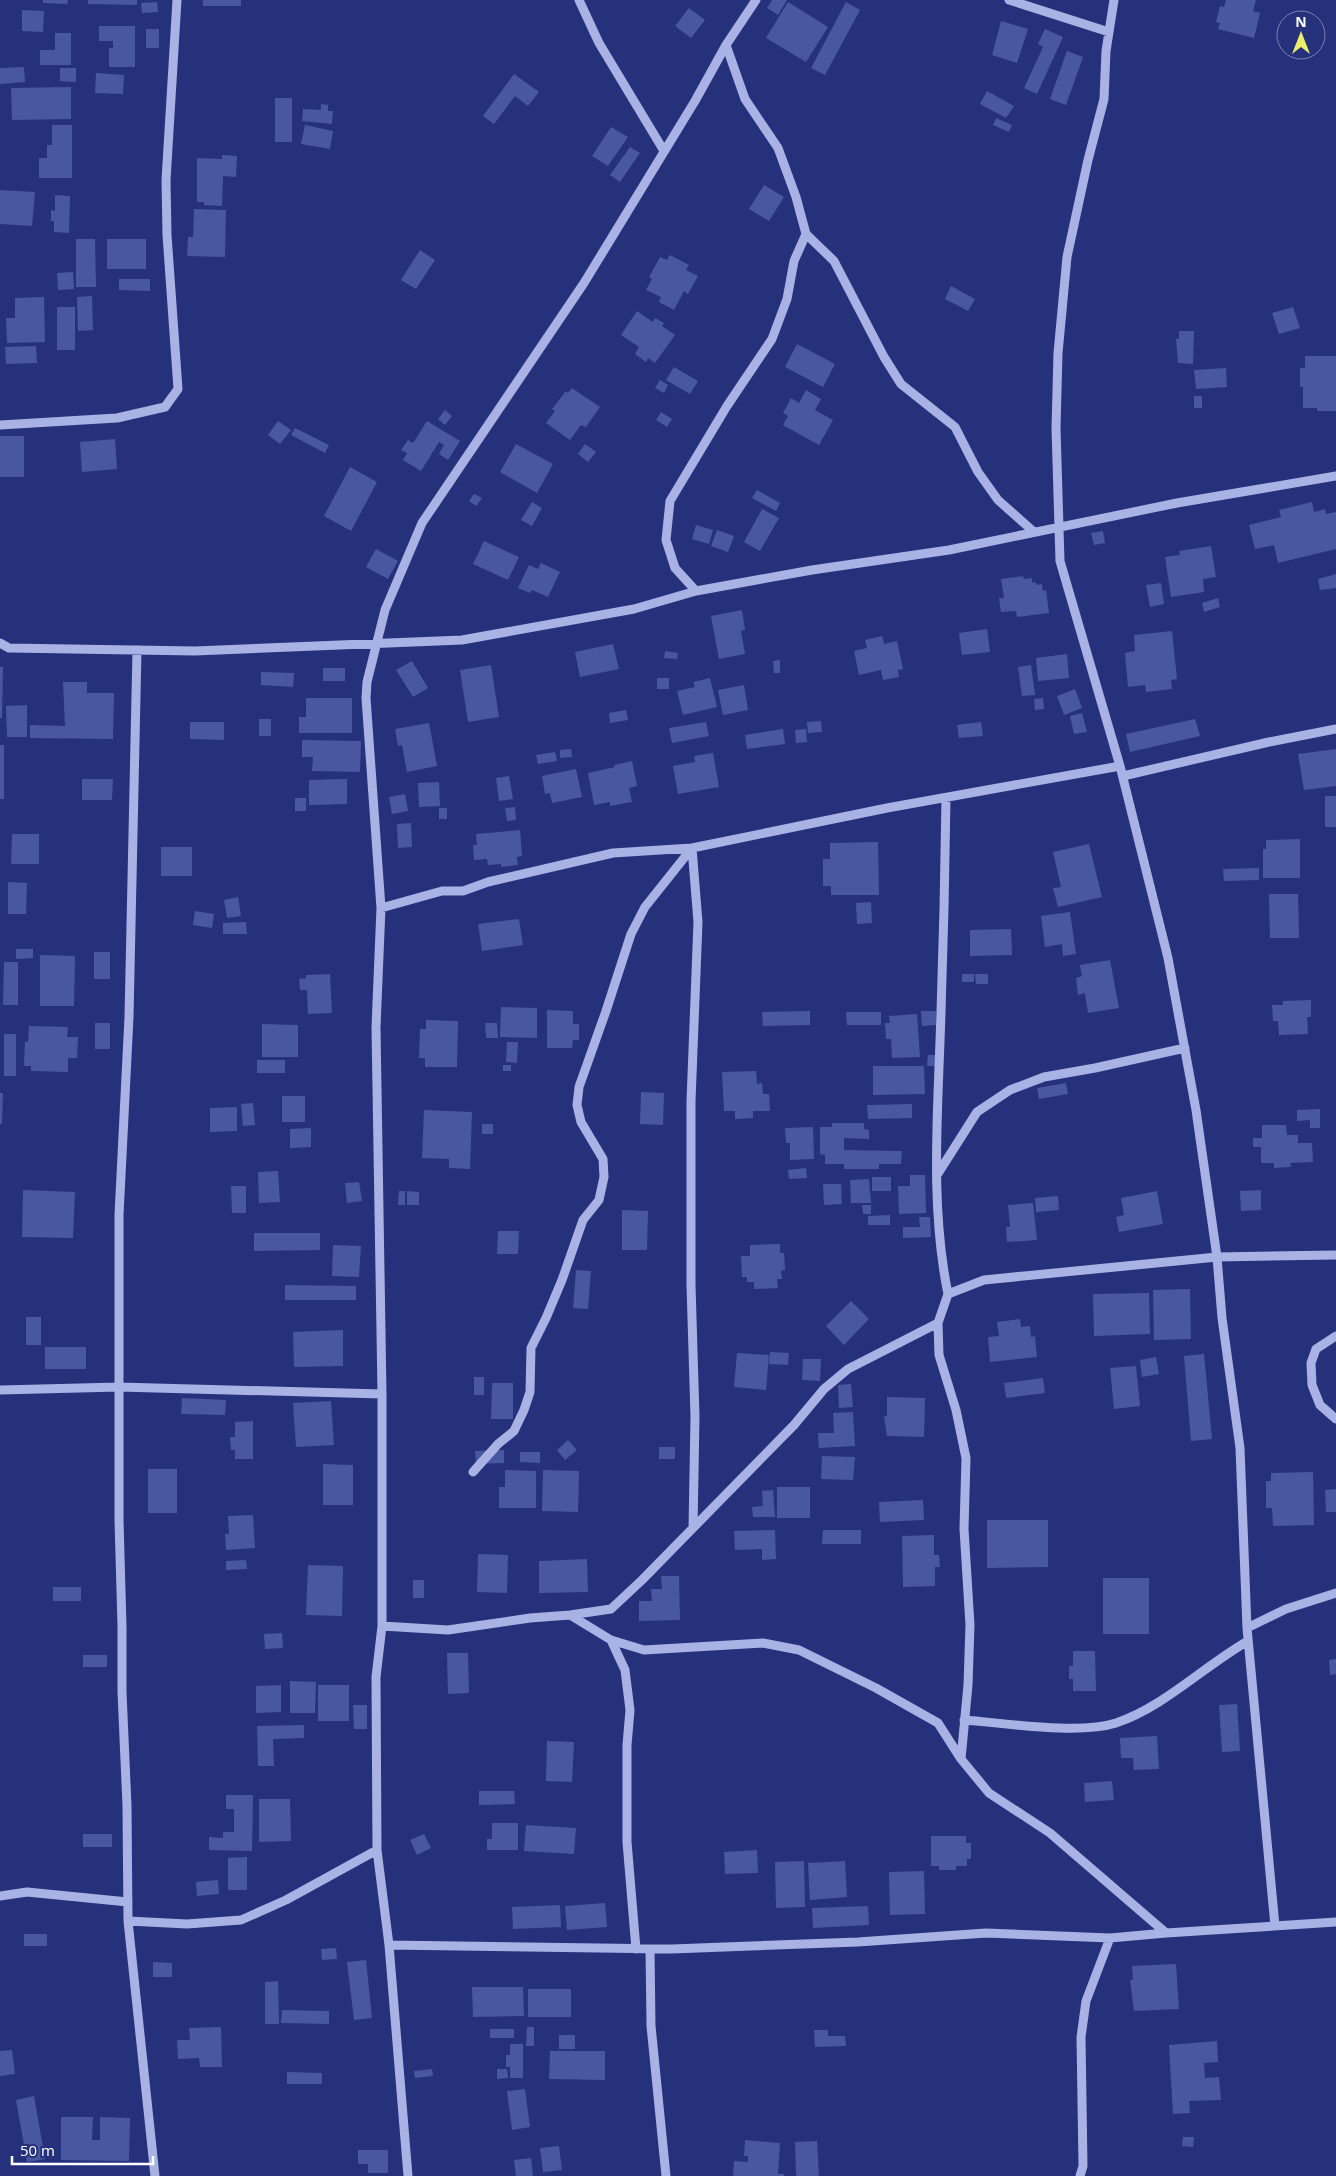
<svg xmlns="http://www.w3.org/2000/svg" width="1336" height="2176" font-family="'Open Sans',sans-serif">
	<rect width="100%" height="100%" fill="#25317b"/>
	<path fill="#4957a1" d="M43 0H68L67 4 43 3Z
		M88 0H137V5L88 4Z
		M203 0H241V6H203Z
		M772 0H787L778 15 767 8Z
		M1226 0H1256L1253 11 1260 13 1254 38 1218 29 1220 23 1216 22 1220 6 1224 7Z
		M157 2 158 12 142 13 141 3Z
		M788 2 828 27 806 62 766 38Z
		M846 2 860 10 825 75 811 68Z
		M689 8 705 20 691 38 675 26Z
		M22 10 44 11 43 32 22 31Z
		M1001 21 1028 29 1017 63 992 55Z
		M99 26H135V67H109V48H113V41H99Z
		M146 29H159V48H146Z
		M1045 29 1063 37 1037 94 1024 88 1043 47 1038 44Z
		M55 33H71V65H40V50H55Z
		M1067 51 1083 57 1066 105 1050 99Z
		M24 67 25 82 0 84V68Z
		M60 68H76V82L60 81Z
		M96 73 124 75 123 94 95 93Z
		M514 74 539 92 528 106 515 96 494 124 483 116Z
		M71 87V119L12 120 11 88Z
		M987 91 1014 106 1006 118 980 104Z
		M275 98H292V142H275Z
		M321 104 328 105V111H333L332 124 302 121 303 109 321 110Z
		M996 118 1012 125 1009 132 993 125Z
		M52 125H72V178H39V158H47V145H52Z
		M305 125 333 131 330 149 301 144Z
		M611 127 628 137 608 166 592 156Z
		M630 147 640 153 620 182 610 175Z
		M222 155 237 156 236 177 223 176 222 206 204 205V202H197V158L222 159Z
		M764 185 784 197 769 221 749 209Z
		M0 190 35 192 32 226 0 224Z
		M55 195 70 196 69 233 54 232V221H51V210L55 211Z
		M194 209 226 210 225 257 187 256 188 237H193Z
		M76 239H95L96 287H76Z
		M107 239H146V269H107Z
		M420 250 435 260 416 289 401 280Z
		M670 255 689 265 686 270 698 276 688 294 684 291 674 310 659 302 661 297 646 290 652 279 649 277 660 257 667 260Z
		M73 272 74 289 58 290 57 273Z
		M119 279H150V291L119 290Z
		M951 286 975 299 968 311 945 299Z
		M92 296 93 330 78 331 77 297Z
		M44 297 45 342 7 343 6 318H15V298Z
		M57 307H75V350H57Z
		M1293 307 1300 328 1279 334 1272 313Z
		M637 311 653 322 655 318 664 323 662 326 675 335 655 363 648 358 646 362 635 354 639 347 621 335Z
		M1179 331H1194L1193 364 1178 363 1176 339H1179Z
		M797 344 835 364 823 387 785 367Z
		M36 346 37 363 6 364 5 347Z
		M1305 356H1336V411H1317V408H1303V387H1300V368H1305Z
		M674 367 698 381 690 394 666 380Z
		M1226 368 1227 387 1196 389 1194 370Z
		M660 380 668 385 664 393 655 388Z
		M572 388 600 407 586 427 581 425 570 440 546 423 555 411 552 409 566 391 568 393Z
		M806 390 821 399 815 410 833 420 819 445 783 425 788 416 783 413 791 398 799 403Z
		M1194 396H1202V408H1194Z
		M445 410 452 416 445 425 438 419Z
		M661 412 672 419 667 427 656 420Z
		M278 421 291 430 280 444 268 435Z
		M427 421 460 441 448 460 439 454 444 445 439 442 421 471 403 460 407 453 401 450 408 440 413 443Z
		M295 428 329 445 325 453 291 435Z
		M0 436H24V477H0Z
		M115 439 117 469 82 472 80 442Z
		M516 444 553 464 537 493 500 472Z
		M585 444 596 452 588 462 578 454Z
		M350 467 377 482 351 531 324 516Z
		M757 490 780 503 776 511 752 498Z
		M474 494 482 498 476 506 469 501Z
		M532 502 542 508 532 526 521 520Z
		M1312 502 1314 512 1325 509 1326 514 1336 512V549L1278 563 1274 545 1255 549 1249 525 1281 517 1279 510Z
		M762 509 779 518 760 551 744 542Z
		M696 525 713 530 709 544 692 539Z
		M717 530 734 536 728 552 711 546Z
		M1103 531 1105 543 1094 545 1091 533Z
		M484 541 519 557 508 580 473 564Z
		M1211 546 1216 577 1203 579 1204 592 1171 597 1165 557 1180 555 1179 551Z
		M376 549 398 561 388 579 366 567Z
		M541 563 560 572 548 597 532 590 530 593 518 588 529 565 538 569Z
		M1336 574V588L1320 590 1318 579Z
		M1023 576 1024 579 1032 578V583L1036 582V585L1042 584 1043 591 1046 590 1049 613 1017 617 1016 611 1001 612 999 598H1004L1001 579Z
		M1161 583 1164 604 1150 607 1146 585Z
		M1218 598 1220 607 1204 612 1202 603Z
		M742 610 745 630 741 631 745 654 719 659 711 616Z
		M987 629 990 652 962 655 959 633Z
		M1172 631 1177 679 1171 680 1172 689 1146 692 1145 685 1128 687 1125 653 1135 651 1134 635Z
		M882 636 884 644 897 641 903 669 898 670 899 677 883 680 881 670 859 675 854 651 867 648 865 640Z
		M613 644 619 669 580 677 575 652Z
		M665 651 678 653 677 659 664 658Z
		M1067 654 1069 678 1038 681 1036 658Z
		M780 660V673H774L773 661Z
		M412 661 428 688 413 697 396 670Z
		M491 665 499 717 468 722 460 670Z
		M1031 665 1035 695 1022 696 1018 667Z
		M0 667H3L2 718H0Z
		M323 668H345V681H323Z
		M261 672 294 673 293 687 261 685Z
		M657 678H669V689H657Z
		M710 678 717 707 683 715 677 691 695 687 693 682Z
		M63 682H87V693H114L113 739 30 738V725L65 726Z
		M744 685 748 710 723 715 718 690Z
		M1075 689 1082 708 1064 715 1057 696Z
		M306 698H352V733H299V717H306Z
		M1043 698 1044 709 1035 710 1034 699Z
		M27 705V737H7L6 706Z
		M626 710 628 720 610 723 609 713Z
		M1082 713 1087 732 1074 734 1070 716Z
		M259 719H271V736H259Z
		M1195 719 1200 736 1130 752 1126 734Z
		M821 721 822 732 808 733 807 722Z
		M190 722H224V740L190 739Z
		M706 722 709 736 672 743 669 728Z
		M981 722 983 736 959 738 957 725Z
		M429 723 437 766 407 772 402 745 398 746 395 729Z
		M783 729 785 744 747 749 745 735Z
		M806 729 807 742 796 743 795 730Z
		M302 740 361 741 360 772 312 771 313 757H302Z
		M0 745H4V799H0Z
		M571 749 572 757 560 758V750Z
		M1336 749V786L1304 790 1298 754Z
		M555 752 557 761 538 764 536 755Z
		M713 753 719 787 678 794 673 766 695 762 694 756Z
		M632 761 637 786 629 788 632 802 610 806V802L594 805 588 773 615 767 614 765Z
		M576 769 582 797 552 803 550 793 545 794 542 776Z
		M509 776 513 799 499 801 496 778Z
		M82 779H113L112 800H82Z
		M347 779V804L309 805V780Z
		M439 782 440 806 419 807 418 783Z
		M405 794 408 811 392 814 389 797Z
		M1325 796H1336V827H1325Z
		M295 798H306V811H295Z
		M515 807 516 820 507 821 505 808Z
		M439 808H447V819H439Z
		M411 823 412 847 398 848 397 824Z
		M520 830 522 856 517 857 518 865 501 867V864L488 865 487 859 474 860 473 845H477L476 834Z
		M12 834H39V864H11Z
		M1300 839V878H1263V849H1266V840Z
		M878 842 879 895H831V886H823V859H830V843Z
		M1089 844 1102 897 1058 907 1053 888 1061 887 1053 852Z
		M161 847H192V876H161Z
		M1259 868V880L1224 881 1223 869Z
		M8 882 27 883 26 914H8Z
		M1269 894H1298L1299 938H1270Z
		M238 897 241 916 227 918 224 900Z
		M871 902 872 923 857 924 856 903Z
		M195 911 214 914 212 928 193 925Z
		M1070 912 1076 954 1063 956 1062 944 1045 947 1041 916Z
		M519 919 523 945 482 951 478 924Z
		M246 922 247 934H223V923Z
		M1011 929 1012 955 970 956V930Z
		M16 949H33V958L16 959Z
		M94 952H110V979H94Z
		M40 955 75 956 74 1006H40Z
		M1110 960 1119 1008 1088 1013 1085 993 1078 995 1076 978 1082 976 1080 965Z
		M4 962H18V1005H3Z
		M330 974 332 1013 308 1014 307 990H300L299 979 306 978V975Z
		M962 974H974V982H962Z
		M975 974H988V984H976Z
		M1311 1000V1017H1307L1308 1034 1279 1035 1278 1021H1273L1272 1005H1283V1001Z
		M501 1007 537 1008V1038L500 1037Z
		M547 1010 573 1011V1024H579V1040H573L572 1048H547Z
		M810 1011V1025L763 1026 762 1012Z
		M921 1011H936V1025L922 1026Z
		M846 1012H881V1025H847Z
		M917 1014 920 1057 892 1058 891 1039H886L885 1023H890L889 1016Z
		M426 1020 458 1021 457 1067H425V1058H419L420 1029H426Z
		M95 1023H110V1049H95Z
		M485 1023H497L498 1038H486Z
		M262 1024 298 1025V1057H262Z
		M29 1026 68 1027 67 1037H78L77 1058H68V1072L31 1071V1066H24L25 1041 28 1042Z
		M4 1034H16V1076H4Z
		M507 1042H518L517 1063 506 1062Z
		M928 1055H936V1066H927Z
		M257 1060H285V1073H257Z
		M503 1065H511V1071H503Z
		M873 1066H924L925 1094 873 1095Z
		M756 1071 757 1084 762 1083 763 1094H769L770 1111H753V1118L735 1119V1111H724L722 1072Z
		M1066 1083 1068 1094 1039 1099 1037 1088Z
		M641 1092 664 1093 663 1125 640 1124Z
		M0 1093H3L2 1124H0Z
		M282 1096H305V1122H282Z
		M253 1103 255 1125 243 1126 241 1104Z
		M912 1104V1118L868 1119 867 1105Z
		M237 1107V1131L210 1132V1108Z
		M1320 1109V1128H1310V1120L1297 1121V1110Z
		M424 1110 472 1112 470 1169 449 1168V1159L422 1158Z
		M832 1123H864V1129L869 1130V1139L844 1138V1150L902 1151 901 1164H879V1169H844V1164H825V1155L820 1154V1127H832Z
		M482 1124H493V1134H482Z
		M1262 1125H1286L1287 1135H1298V1143H1312L1313 1162 1290 1163 1291 1167 1274 1168V1163H1261V1147H1253V1138H1262Z
		M813 1127 814 1159 790 1160V1143H786L785 1128Z
		M311 1128V1147L290 1148V1129Z
		M806 1168 807 1178 789 1179 788 1170Z
		M278 1171 280 1202 259 1203 258 1172Z
		M910 1175H925L926 1213 899 1214 898 1186H910Z
		M872 1177H891V1191H872Z
		M869 1179 871 1203H851L850 1180Z
		M359 1182 362 1201 347 1203 345 1183Z
		M823 1184H841L842 1204 824 1205Z
		M231 1186H246V1213H232Z
		M23 1190 75 1192 73 1238 22 1237Z
		M1261 1190V1210L1241 1211 1240 1191Z
		M399 1191H405V1205H398Z
		M407 1191 419 1192V1205H407Z
		M1157 1191 1163 1224 1119 1232 1116 1217 1124 1215 1121 1198Z
		M1058 1196 1059 1210 1036 1212 1035 1198Z
		M1033 1203 1037 1240 1007 1242 1006 1227H1010L1008 1205Z
		M862 1205H871V1214H863Z
		M622 1210 648 1211 647 1250H622Z
		M890 1215V1225H868V1216Z
		M919 1217H930L931 1237 903 1238V1227H920Z
		M498 1231H519L518 1254H497Z
		M254 1233H320V1250L254 1251Z
		M780 1244V1253H784L785 1270 781 1271 782 1279H777L778 1288 754 1289V1282H747V1277H742L741 1256H750V1245Z
		M333 1245 361 1246 359 1277 332 1276Z
		M576 1270 591 1271 588 1309 573 1308Z
		M285 1285 356 1286V1300H285Z
		M1190 1289 1191 1339 1154 1340 1153 1290Z
		M1149 1293 1150 1334 1094 1336 1093 1294Z
		M851 1301 869 1319 844 1345 826 1326Z
		M26 1317H41V1345H26Z
		M1020 1319 1021 1327 1030 1326 1031 1337 1035 1336 1037 1357 990 1362 988 1337 999 1336 997 1322Z
		M343 1330V1366L294 1367 293 1332Z
		M45 1347H86V1369H45Z
		M770 1352 789 1353 788 1365 769 1364Z
		M737 1353 769 1355 766 1390 734 1387Z
		M1204 1354 1212 1439 1191 1441 1184 1356Z
		M1156 1357 1159 1374 1142 1377 1140 1360Z
		M803 1359H821L820 1381 802 1380Z
		M1136 1366 1140 1406 1114 1409 1110 1368Z
		M474 1377H484V1395H474Z
		M1043 1378 1045 1393 1006 1398 1004 1383Z
		M492 1383H513V1419H491Z
		M851 1384 853 1407 839 1408 838 1385Z
		M887 1397 925 1398 924 1437 887 1436 884 1416H887Z
		M182 1398 226 1400 225 1415 181 1414Z
		M331 1401 334 1445 296 1447 293 1403Z
		M853 1412 855 1446 819 1448 818 1433H834L833 1413Z
		M253 1421V1459H235V1450H231L230 1437H235V1422Z
		M568 1440 577 1450 565 1460 557 1450Z
		M659 1447H675V1459H659Z
		M504 1450V1463L476 1464 475 1451Z
		M520 1452H540V1463L520 1462Z
		M822 1456 855 1457 853 1480 821 1479Z
		M323 1464 353 1465V1505H323Z
		M148 1469H177V1513H148Z
		M505 1470 536 1471V1508H499V1487H505Z
		M543 1470 579 1471 578 1512 542 1511Z
		M1313 1472 1314 1525 1273 1526 1272 1508H1266V1481H1271V1473Z
		M777 1487H810V1518H777Z
		M1336 1489V1512H1326L1325 1490Z
		M773 1490 775 1517H753L752 1507 763 1506 762 1491Z
		M923 1500 924 1520 880 1522 879 1502Z
		M253 1515 255 1548 226 1550 225 1534H229L228 1516Z
		M987 1520H1048V1567L987 1568Z
		M775 1530 776 1559 762 1560V1549L735 1550 734 1531Z
		M823 1530H861V1544H822Z
		M934 1535V1555H939L940 1567H935V1586L903 1587 902 1536Z
		M478 1554 508 1555 507 1593 477 1592Z
		M587 1559 588 1592 539 1593V1561Z
		M246 1560 247 1569 226 1570V1561Z
		M308 1565 343 1566 342 1616 306 1615Z
		M661 1576H679L680 1620 639 1621V1601H652L651 1589H662Z
		M1103 1578H1149V1634H1103Z
		M413 1580H424V1598H413Z
		M53 1587H81V1601H53Z
		M282 1633 283 1648 265 1649 264 1634Z
		M1073 1651H1095L1096 1691H1073V1679H1069V1666H1073Z
		M447 1653H468L469 1693 448 1694Z
		M83 1655H107V1667H83Z
		M1336 1659V1674L1330 1675 1329 1660Z
		M290 1681 316 1682 315 1713H290Z
		M281 1685V1712L256 1713V1686Z
		M318 1685H349V1721H318Z
		M1237 1704 1240 1751 1222 1752 1219 1705Z
		M353 1705H367V1729H354Z
		M304 1725V1738L273 1739 274 1766H258L257 1726Z
		M1157 1736 1159 1769 1134 1770 1133 1758H1121L1120 1738Z
		M547 1741 574 1742 572 1782 546 1781Z
		M1112 1781 1114 1800 1085 1802 1084 1783Z
		M479 1791H514L515 1804 479 1805Z
		M226 1795H253L252 1851 209 1850V1837L223 1838V1832H234V1809H226Z
		M259 1799H290L291 1841 259 1842Z
		M492 1823H518V1850H487V1839H492Z
		M526 1825 576 1828 574 1854 524 1851Z
		M83 1834H112V1847H83Z
		M424 1834 431 1848 417 1855 410 1840Z
		M931 1836H966V1843H971V1859H967V1866H956V1870H939V1866H931Z
		M757 1850 758 1873 725 1874 724 1852Z
		M247 1857V1890H228V1858Z
		M804 1861 805 1907 776 1908 775 1862Z
		M845 1861 847 1897 810 1900 808 1863Z
		M924 1871 925 1914 890 1915 889 1872Z
		M218 1880 219 1894 197 1896 196 1882Z
		M605 1903 607 1927 567 1930 565 1906Z
		M560 1905 561 1927 513 1929 512 1907Z
		M868 1906 869 1925 813 1928 812 1908Z
		M24 1934H47V1946H24Z
		M336 1948 337 1959 322 1960 321 1949Z
		M366 1960 372 2018 354 2020 347 1962Z
		M153 1962 172 1963V1977H153Z
		M1176 1964 1179 2009 1134 2011 1130 1980H1133L1132 1966Z
		M278 1981 279 2024H265V1982Z
		M472 1987H523L524 2016 473 2017Z
		M528 1989H571V2017H528Z
		M282 2010 329 2011V2024L281 2023Z
		M221 2027 222 2067H200L199 2058 178 2059 177 2040H190L189 2028Z
		M527 2027H534V2046H526Z
		M490 2029H514V2038H490Z
		M814 2030H828V2036H845L846 2046 815 2047Z
		M559 2035H575V2049H559Z
		M1217 2041 1218 2062 1204 2063 1205 2078 1219 2077 1221 2100 1189 2101 1190 2113 1173 2114 1169 2045Z
		M510 2044H523V2078H510V2067H506V2055H510Z
		M12 2050 15 2074 0 2076V2051Z
		M550 2051H605V2080L549 2079Z
		M432 2069 433 2076 415 2078 414 2071Z
		M497 2069H507L508 2078 497 2079Z
		M287 2072 322 2073V2084H287Z
		M525 2089 530 2127 512 2130 507 2091Z
		M34 2096 45 2159 27 2162 16 2100Z
		M61 2117H93L92 2140H100V2117L130 2118 129 2161 61 2160Z
		M1183 2137H1194L1193 2147 1182 2146Z
		M745 2140 780 2143 778 2174H784V2176H733L734 2161 748 2162V2156H744Z
		M817 2141 819 2176H796L795 2142Z
		M559 2146 562 2170 543 2172 540 2148Z
		M358 2150H388V2173H368V2164H358Z
		M531 2158 533 2176H516L514 2160Z"/>
	<g fill="none" stroke-linecap="round" stroke-linejoin="round">
		<path stroke="#a9b2e4" stroke-width="9" d="M579 0 599 43 664 151
			M1009 0 1109 32
			M1114 0 1106 51 1104 99 1088 160 1067 257 1058 353 1056 428 1060 561 1120 766 1168 958 1196 1110 1217 1257 1222 1318 1240 1448 1247 1628 1275 1926
			M726 45 745 99 778 148 796 197 806 234 834 261 884 357 901 384 955 427 978 472 998 500 1034 532
			M0 425 117 418 165 407 178 389 167 235 166 180 177 0
			M696 591 675 568 666 540 670 501 727 406 772 339 787 299 794 261 806 234
			M0 643 9 648 195 651 462 640 634 609 696 591 812 570 949 550 1177 503 1336 476
			M137 650 129 1017 119 1215V1520L122 1626V1692L127 1806 128 1921 155 2176
			M1123 776 1269 742 1336 729
			M946 798C945 879 943 960 940 1041 937 1125 931 1211 948 1294
			M381 908 442 891H463L488 882 613 853 692 848 698 922 691 1101V1285L695 1417 693 1528
			M937 1175 977 1112 1010 1090 1044 1077 1095 1068 1185 1048
			M1336 1336 1316 1349 1311 1363 1312 1385 1320 1405 1336 1419
			M0 1390 119 1387 382 1394
			M473 1472 498 1444 514 1431 524 1410 530 1392 531 1348 546 1318 562 1280 583 1220 599 1200 604 1177 603 1159 581 1122 577 1105 579 1087 606 1011 631 934 645 907 692 848 887 808 1120 766
			M570 1615 611 1640 644 1650 763 1643 799 1650 876 1688 938 1723 961 1759 989 1793 1050 1833 1166 1933
			M382 1626 448 1630 530 1618 570 1615 611 1609 642 1580 794 1425 824 1389 848 1369 938 1323
			M1247 1628 1286 1609 1336 1593
			M611 1640 625 1670 630 1710 627 1745V1842L636 1949
			M964 1720C1005 1723 1079 1735 1116 1723 1164 1707 1204 1666 1248 1641
			M961 1759 968 1685 970 1625 964 1529 966 1458 956 1410 939 1355 938 1323 948 1294 984 1280 1217 1257 1336 1255
			M0 1896 27 1892 128 1902
			M128 1921 187 1924 241 1920 286 1900 377 1850
			M389 1945 672 1949 858 1942 986 1933 1110 1938 1166 1933 1336 1922
			M650 1949 651 2026 666 2176
			M408 2176 389 1945 377 1850 376 1677 382 1626V1394L376 1027 381 908 366 698 367 682 385 610 422 523 584 283 695 101 726 45 756 0
			M1080 2176 1083 2166 1081 2037 1086 2001 1110 1938"/>
	</g>
	<g transform="translate(1301 35)"><circle r="24" fill="#25317b" stroke="#7c83b0"/>
	<path d="M0-4L9 19L0 12L-9 19Z" fill="#eced6d"/>
	<text y="-8" font-size="14" font-weight="bold" text-anchor="middle" fill="#ffffff">N</text>
	</g>
	<path d="M12 2156v8h141v-8" fill="none" stroke="#ffffff" stroke-width="2.5"/>
	<text x="20" y="2156" font-size="15" fill="#ffffff" stroke="#25317b" stroke-width="4" paint-order="stroke">50 m</text>
</svg>
